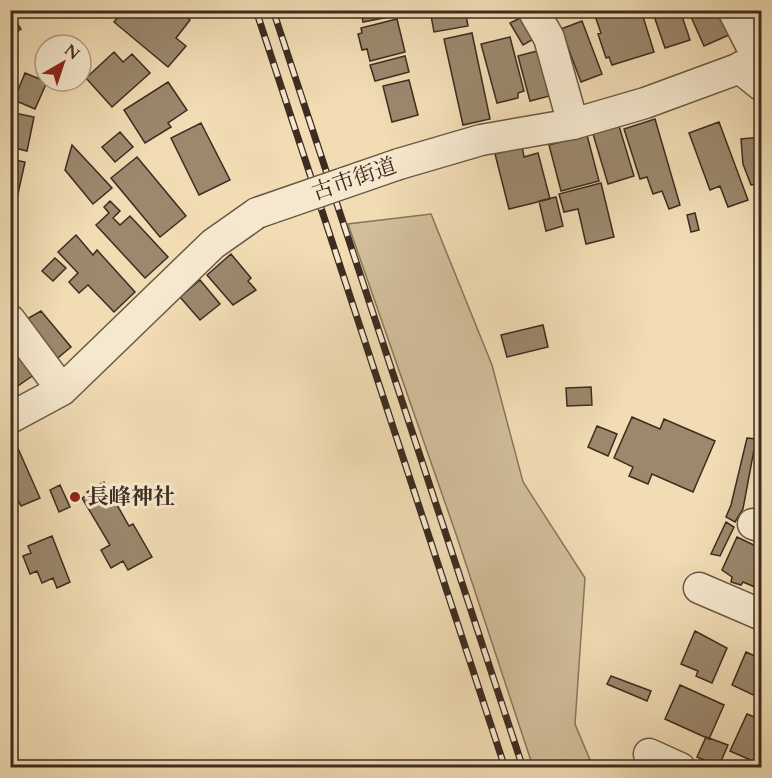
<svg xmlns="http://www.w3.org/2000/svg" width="772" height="778" font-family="Cardo,'Noto Serif JP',serif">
	<rect width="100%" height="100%" fill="#f1dcb4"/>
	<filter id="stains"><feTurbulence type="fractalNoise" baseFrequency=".00333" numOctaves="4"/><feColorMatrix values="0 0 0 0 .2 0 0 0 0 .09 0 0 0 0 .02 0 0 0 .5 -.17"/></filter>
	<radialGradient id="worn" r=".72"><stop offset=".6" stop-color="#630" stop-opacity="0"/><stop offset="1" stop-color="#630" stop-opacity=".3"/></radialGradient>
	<path fill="#d2be9b" stroke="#88755e" stroke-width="1.5" d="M431 214 492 365 523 482 585 578 575 724 593 767H533L457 537 348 224Z"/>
	<path fill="#9b886d" stroke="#3d2c21" stroke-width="1.5" d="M124 10H179L190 20 176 38 186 46 168 67 114 22Z
		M361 10H403L404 14 363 22Z
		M430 10H465L468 26 434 32Z
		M601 10H641L654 52 612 65 609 57 606 58 598 34 601 33 594 13Z
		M652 10H680L690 40 665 48Z
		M688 10H723L731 34 704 46Z
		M744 10H762V31L756 34Z
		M10 13 21 29 12 35 10 32Z
		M524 16 537 37 523 45 510 23Z
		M397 19 405 52 370 61 367 49 362 50 358 34 362 33 361 28Z
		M582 21 602 74 581 82 561 29Z
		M472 33 490 119 463 125 444 39Z
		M510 37 524 91 518 93V98L497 103 481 44Z
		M541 50 553 95 530 101 518 56Z
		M114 52 123 62 132 54 150 73 112 107 86 78Z
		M405 56 409 72 375 81 370 65Z
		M25 73 47 82 35 109 14 100Z
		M409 80 418 115 392 122 383 86Z
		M168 82 187 110 168 123 171 127 145 143 124 110Z
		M10 112 34 117 27 151 10 147Z
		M655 119 680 205 669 209 662 191 653 194 647 177 640 179 624 129Z
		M719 122 748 200 728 207 720 186 710 190 689 133Z
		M201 123 230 180 199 195 171 138Z
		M619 126 634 176 608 184 593 134Z
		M120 132 133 147 115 162 102 147Z
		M587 135 599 181 561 191 549 145Z
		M762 137V199H760L759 184 751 185 743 164 741 139Z
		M72 145 112 188 93 204 65 170Z
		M522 147 524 157 538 153 550 199 509 209 495 154Z
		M137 157 186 216 160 237 111 178Z
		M10 159 25 162 17 198 10 196Z
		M601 183 614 237 586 244 578 209 564 212 559 194Z
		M556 197 563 226 546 231 539 201Z
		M110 201 120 211 113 218 120 225 130 216 168 257 145 278 96 225 109 213 104 207Z
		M695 213 699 230 691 232 687 215Z
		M76 235 93 255 97 250 135 292 114 312 88 285 79 293 69 282 78 273 58 252Z
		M231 254 251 278 248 281 256 290 233 305 207 275Z
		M55 258 66 268 53 281 42 271Z
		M200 280 220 304 200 320 180 297Z
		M41 311 71 347 53 362 20 323Z
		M543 325 548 347 507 357 501 335Z
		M10 339 35 374 12 390 10 387Z
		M591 387 592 405 567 406 566 388Z
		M632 417 660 429 664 419 715 441 693 492 652 474 648 484 629 476 633 467 614 458Z
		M597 426 617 434 608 456 588 447Z
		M747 438 756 439 743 509 735 522 726 517 731 505Z
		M16 444 40 498 21 506 16 496 10 499V447Z
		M104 482 129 526 133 524 152 557 128 570 123 561 111 568 101 550 110 545 82 498 88 495 87 492Z
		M60 485 70 507 59 512 50 490Z
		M726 522 734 527 720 556 711 554Z
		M52 536 70 582 57 588 53 578 42 583 37 571 30 574 23 556 31 553 28 546Z
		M737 537 762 549V590L743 582 741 585 731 582 732 577 722 570Z
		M695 631 727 648 712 683 696 676 698 671 681 664Z
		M746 652 762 659V699L732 685Z
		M611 676 651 691 647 701 607 684Z
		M680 685 724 705 709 739 665 719Z
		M747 714 762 720V765L730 751Z
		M706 737 728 745 719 766 697 757Z"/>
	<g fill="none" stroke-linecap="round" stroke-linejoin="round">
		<defs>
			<path id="minor" d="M533 10 549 38 573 124
				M733 10 759 61
				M399 164 481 140 573 124 645 103 762 60
				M10 320 62 390
				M10 418 62 390 213 244 257 213
				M753 524 762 527
				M699 588 762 615
				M649 754 680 768"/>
			<path id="tertiary" d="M742 68 762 84"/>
		</defs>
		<use href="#minor" stroke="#6a5846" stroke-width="33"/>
		<use href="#tertiary" stroke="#6a5846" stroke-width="36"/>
		<use href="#minor" stroke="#f6e8ce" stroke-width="30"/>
		<use href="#tertiary" stroke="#f6e8ce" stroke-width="33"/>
		<defs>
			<path id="rail" d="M256 10 505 768
				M273 10 523 768"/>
		</defs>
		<use href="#rail" stroke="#3d2c21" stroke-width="7"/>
		<use href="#rail" stroke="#f6e8ce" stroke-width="4.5" stroke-dasharray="14" stroke-linecap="butt"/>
		<defs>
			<path id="minor-bridge" d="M257 213 399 164"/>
		</defs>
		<use href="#minor-bridge" stroke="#6a5846" stroke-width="33" stroke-linecap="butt"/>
		<use href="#minor-bridge" stroke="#f6e8ce" stroke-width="30"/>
	</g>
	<circle fill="#8f2418" stroke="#f6e8ce" stroke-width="2" cx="75" cy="497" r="6"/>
	<g text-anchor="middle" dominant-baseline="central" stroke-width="6" stroke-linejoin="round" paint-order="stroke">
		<g font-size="22" fill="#3d2c21" stroke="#f6e8ce">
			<text transform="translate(354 179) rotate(-19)">古市街道</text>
		</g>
		<g font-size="22" font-weight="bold" fill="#3d2c21" stroke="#f6e8ce" text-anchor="start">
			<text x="87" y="497">長峰神社</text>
		</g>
	</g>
	<rect width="772" height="778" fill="none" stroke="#f1dcb4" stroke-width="36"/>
	<rect x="12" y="12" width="748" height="754" fill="none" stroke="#3d2c21" stroke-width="3"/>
	<rect x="18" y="18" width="736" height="742" fill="none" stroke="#3d2c21" stroke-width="1.5"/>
	<g transform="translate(63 63) rotate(39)"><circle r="28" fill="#f6e8ce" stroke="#ac9d89" stroke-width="1.5"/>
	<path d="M0-4.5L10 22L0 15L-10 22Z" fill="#8f2418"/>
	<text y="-9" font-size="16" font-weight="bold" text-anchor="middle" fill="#3d2c21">N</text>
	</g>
	<rect width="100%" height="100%" filter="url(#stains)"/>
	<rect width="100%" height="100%" fill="url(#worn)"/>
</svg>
